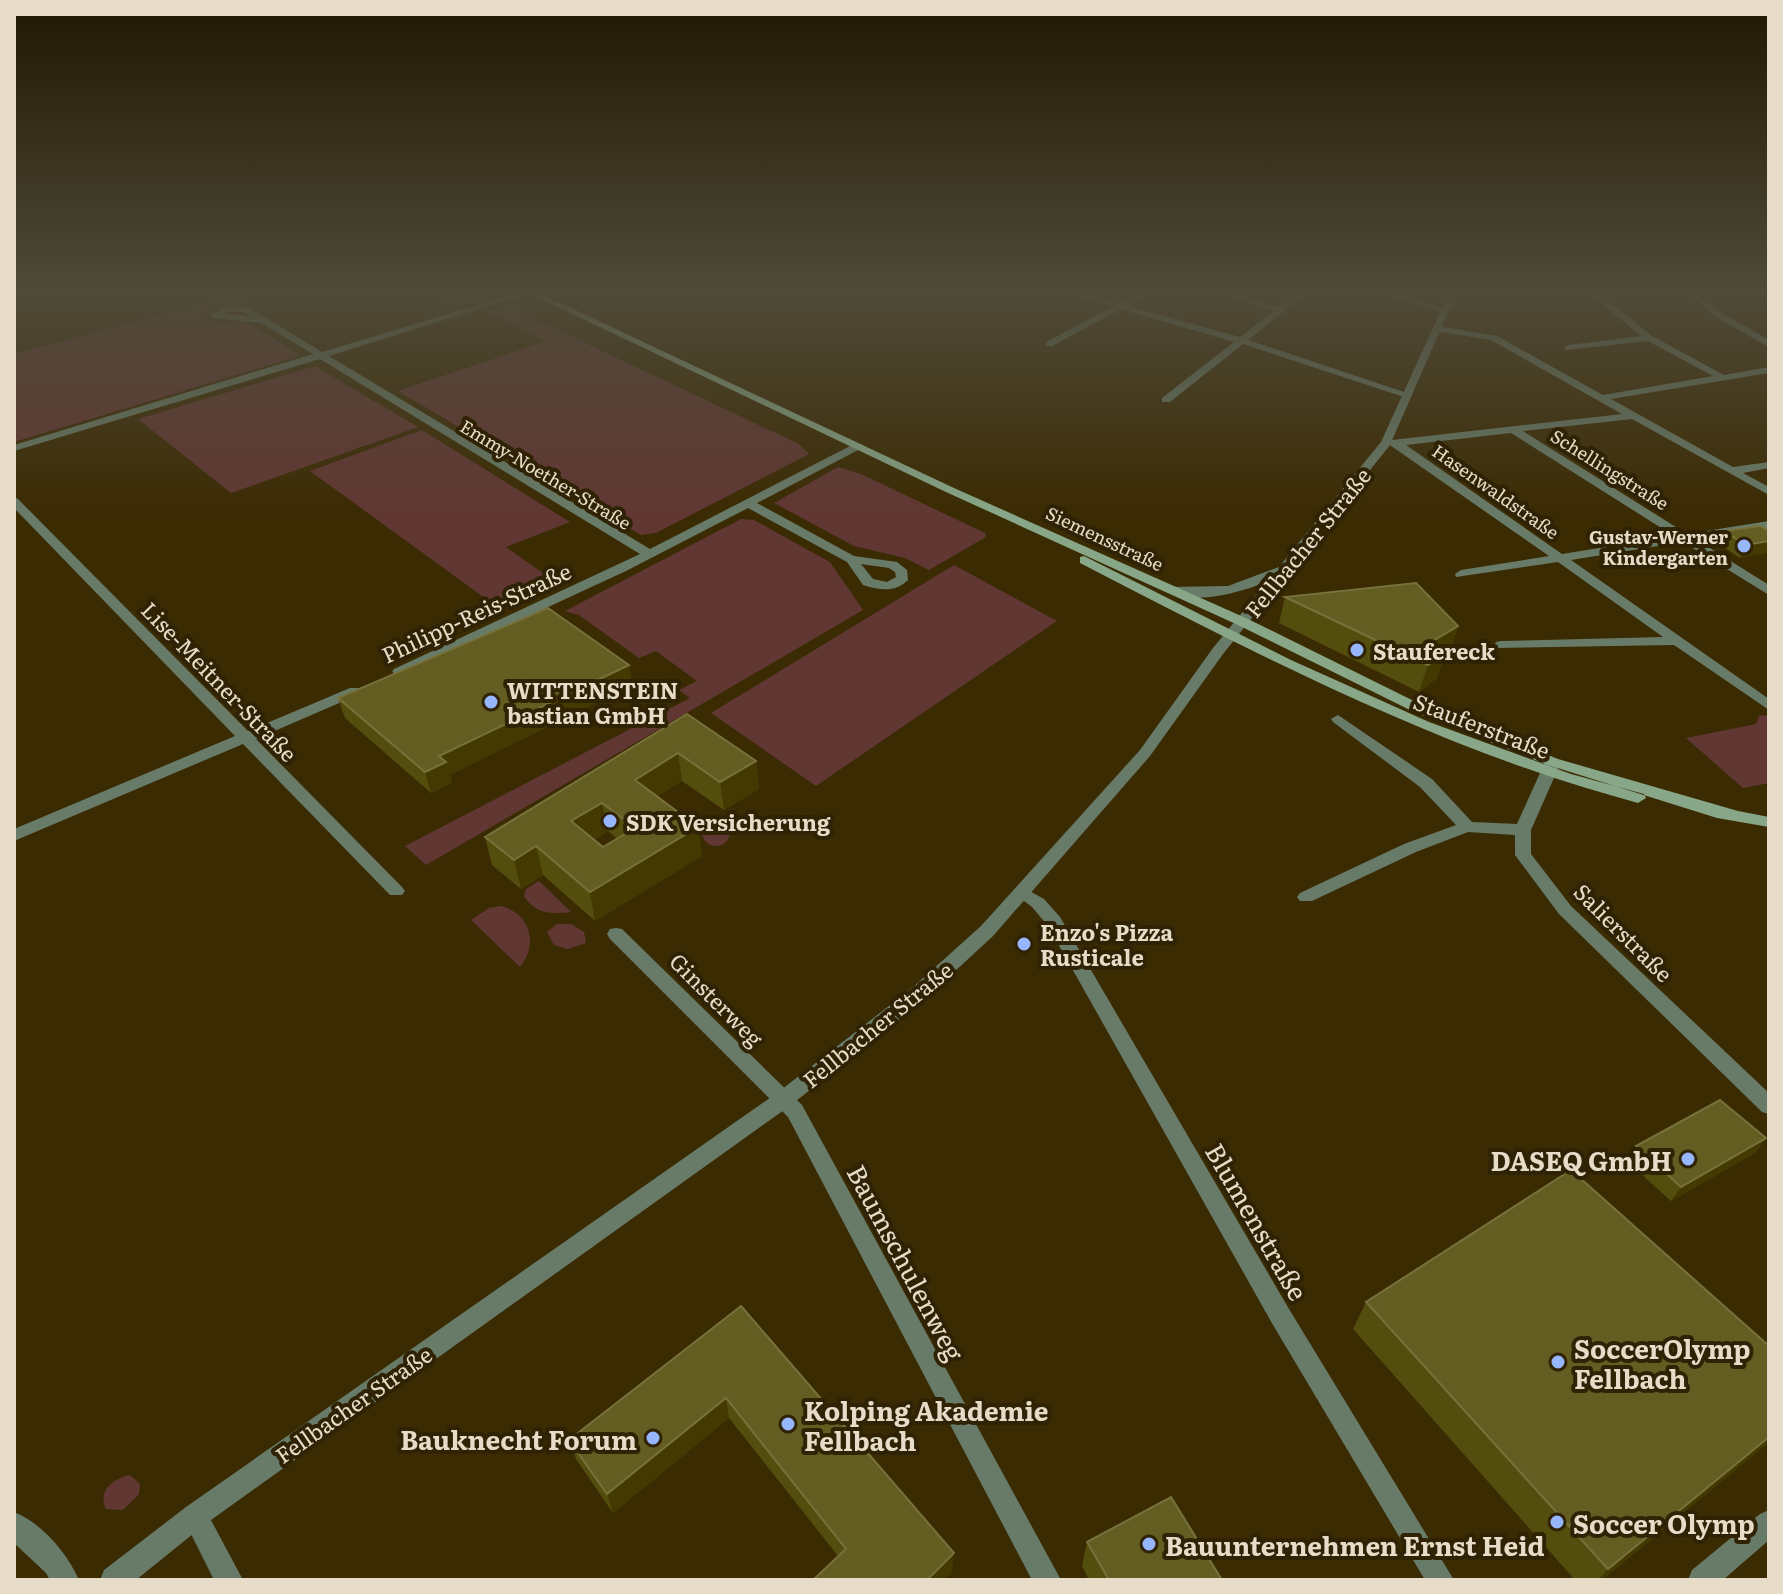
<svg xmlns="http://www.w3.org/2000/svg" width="1783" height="1594" font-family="Literata,serif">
	<rect width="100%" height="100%" fill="#3b2b03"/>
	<path fill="#613733" d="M252 290H285L196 314 214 322H246L299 354 296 357 14 442V354Z
		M423 290H475L498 295 477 303 468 298 458 301 465 305 458 307Z
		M516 304 524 308V314L799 444 809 454 656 533 641 535 398 391 546 341 487 312Z
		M315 366 418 427 231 493 138 419Z
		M422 430 570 522 506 547 557 583 500 609 310 471Z
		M838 467 861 474 985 533 986 537 929 570 905 558 854 546 774 503Z
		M741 519 754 520 830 562 863 610 426 865 405 846 690 698 679 690 697 681 656 651 639 658 579 615 565 611Z
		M954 565 1057 621 816 786 711 713Z
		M1769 715V783L1743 788 1686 738 1756 724 1759 716Z
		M702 832a14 14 0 1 1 28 0a14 14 0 1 1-28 0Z
		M539 881 571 912C550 914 537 915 524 896L526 889Z
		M500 906C530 912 539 944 520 967L471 920 489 908Z
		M557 924H571L584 932 586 943 568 949 554 945 547 932Z
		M130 1475 140 1484 139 1494 123 1510 106 1509C97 1492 113 1478 130 1475Z"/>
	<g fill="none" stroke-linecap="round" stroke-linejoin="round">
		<path fill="#687b68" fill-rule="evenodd" d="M527 290 534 292 329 356 650 549 854 444H862V448L757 503 854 556 897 562 907 570 908 580C895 593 879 590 863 585L847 562 748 508 626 571 399 676 392 672 394 669 640 554 320 359 14 451V445L313 354 261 323 212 318V314L226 306 248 307 322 352ZM228 312H243L251 316 224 314ZM861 564 889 568 895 572 896 577 887 582 873 579Z
			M1059 290H1073L1119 303 1144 290H1155L1128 306 1240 337 1274 311 1209 290H1223L1279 307 1300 290H1310L1248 340 1413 395 1404 397 1243 344 1170 402H1162V398L1234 342 1121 309 1052 346H1046V342L1112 307Z
			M1368 290H1382L1449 310 1445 313Z
			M1586 290H1595L1652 336 1724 375 1769 367V373L1611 399 1733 467 1769 462V468L1743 473 1769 487V495L1632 419 1523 431 1687 534 1769 521V529L1697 540 1769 585V595L1683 542 1571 560 1769 699V710L1674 645 1496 648 1494 645 1496 642 1501 641 1663 637 1558 562 1456 577 1455 574 1461 570 1549 556 1387 443 1392 440 1622 414 1491 340 1434 331 1432 329 1437 326 1497 336 1603 395 1713 376 1648 341 1566 350 1564 348 1569 345 1641 336ZM1511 433 1674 536 1562 554 1406 445Z
			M1684 290H1693L1722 313 1769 340V347L1716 317Z
			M14 497 18 499 248 731 350 688H360L362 691 360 694 256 739 402 887 405 891 402 895H390L243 744 14 841V829L235 736 14 508Z
			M1338 715 1432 779 1472 822 1517 824 1545 762 1548 759H1558L1561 762 1531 830V854L1571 906 1769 1093V1114L1762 1112 1559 914 1515 855V835L1468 832 1416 852 1312 901H1300L1297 897 1300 893 1404 844 1456 825 1420 787 1333 722 1331 719Z
			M1024 888 1044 899 1060 917 1289 1309 1454 1580H1425L1273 1325 1048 926 1032 907 1015 894 1018 890Z
			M616 928 622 929 802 1105 1061 1580H1032L788 1117 610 939 607 934 610 929Z
			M195 1503 204 1507 243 1580H214L182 1516 186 1507Z
			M1769 1510V1540L1723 1580H1688L1692 1570 1760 1514Z
			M14 1512C42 1523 67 1553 79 1580H50L46 1573 14 1543Z"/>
		<path fill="#687b68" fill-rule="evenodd" d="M1455 290H1463L1449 310 1390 445 1223 654 1150 756 993 936 926 998 791 1105 204 1525 136 1580H100L104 1570 186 1507 777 1093 912 988 981 926 1140 750 1213 648 1268 581C1243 592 1192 607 1168 590L1170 587 1228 586 1279 567 1381 442 1441 310Z"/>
		<path fill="#88a788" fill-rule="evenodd" d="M522 290H533L954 488 1248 619 1422 705 1558 759 1738 811 1769 817V827L1717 818 1548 765 1412 711 1238 625 946 492Z
			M1084 556 1291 660 1429 722 1571 774 1644 794 1646 798 1638 803C1440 750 1260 656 1080 563V557Z"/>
	</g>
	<path fill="#534e0e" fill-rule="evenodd" d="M1724 531H1769L1740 558 1719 544Z
		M1285 597 1458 626 1450 652 1445 655 1437 678 1419 692 1279 623Z
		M629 665 632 685 450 775 452 783 431 793 345 718 338 698Z
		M687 714 756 761 759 789 724 810 682 781 657 796 698 827 702 856 595 921 543 875 521 889 492 865 485 837ZM608 831 617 839 603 847 594 840Z
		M1766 1138 1755 1153 1671 1201 1627 1161 1636 1146Z
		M1366 1302 1769 1442 1602 1580H1575L1353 1329Z
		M741 1306 952 1572 838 1556 729 1418 613 1513 576 1459 569 1440Z
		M1087 1542 1222 1580H1089L1082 1566Z"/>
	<path fill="#433901" d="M1769 541V553L1740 558 1746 545Z
		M1458 626 1450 652 1445 655 1437 678 1419 692 1428 665V644Z
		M629 665 632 685 450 775 452 783 431 793 425 772 439 756Z
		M678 753 682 781 639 808 635 780Z
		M756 761 759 789 724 810 720 782Z
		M602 803 608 831 577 850 571 821Z
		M698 827 702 856 595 921 590 892Z
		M536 846 543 875 521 889 514 860Z
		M1766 1138 1755 1153 1671 1201 1681 1187Z
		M726 1398 729 1418 613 1513 607 1494Z
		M1769 1437V1442L1602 1580H1598L1608 1569Z
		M954 1553 952 1572 944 1580H927Z"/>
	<path fill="#635d22" stroke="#77713c" stroke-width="2" fill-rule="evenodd" d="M1760 526 1769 531V541L1746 545 1724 531Z
		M1416 583 1458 626 1428 644 1446 651 1428 665 1285 597Z
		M548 608 629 665 439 756 446 762 425 772 338 698Z
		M687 714 756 761 720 782 678 753 635 780 698 827 590 892 536 846 514 860 485 837ZM602 803 635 828 603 847 571 821Z
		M1720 1100 1766 1138 1681 1187 1636 1146Z
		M1571 1170 1769 1346V1437L1608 1569 1366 1302Z
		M741 1306 954 1553 927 1580H813L846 1549 726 1398 607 1494 569 1440Z
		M1171 1497 1222 1580H1109L1087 1542Z"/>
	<linearGradient id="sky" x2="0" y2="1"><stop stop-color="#201802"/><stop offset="0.57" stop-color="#4f4a39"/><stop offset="1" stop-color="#4f4a39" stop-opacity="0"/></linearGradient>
	<rect width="1783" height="513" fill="url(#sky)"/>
	<g fill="#96b6fd" stroke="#2f2205" stroke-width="3">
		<circle cx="1744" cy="546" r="8"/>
		<circle cx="1357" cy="650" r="8"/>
		<circle cx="491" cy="702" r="8"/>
		<circle cx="610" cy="821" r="8"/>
		<circle cx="1024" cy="944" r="8"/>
		<circle cx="1688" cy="1159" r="8"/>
		<circle cx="1558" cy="1362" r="8"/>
		<circle cx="788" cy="1424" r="8"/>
		<circle cx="653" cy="1438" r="8"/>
		<circle cx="1557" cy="1522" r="8"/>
		<circle cx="1149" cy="1544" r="8"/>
	</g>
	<g text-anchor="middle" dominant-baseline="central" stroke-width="8" stroke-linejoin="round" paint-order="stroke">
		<g font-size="18" fill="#e6dcc8" stroke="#2f2205">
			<text transform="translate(1610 469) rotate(32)">Schellingstraße</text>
			<text transform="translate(546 474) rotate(31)">Emmy-Noether-Straße</text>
			<text transform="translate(1496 491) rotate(35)">Hasenwaldstraße</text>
			<text transform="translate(1105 538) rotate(25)">Siemensstraße</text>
		</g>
		<g font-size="18" font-weight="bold" fill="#e6dcc8" stroke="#2f2205" text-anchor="end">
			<text x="1728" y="536">Gustav-Werner<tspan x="1728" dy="21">Kindergarten</tspan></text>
		</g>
		<g font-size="22" fill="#e6dcc8" stroke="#2f2205">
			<text transform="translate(1307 542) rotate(-51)">Fellbacher Straße</text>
			<text transform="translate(476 612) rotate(-25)">Philipp-Reis-Straße</text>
			<text transform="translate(220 681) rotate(46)">Lise-Meitner-Straße</text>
			<text transform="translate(1482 725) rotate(21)">Stauferstraße</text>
			<text transform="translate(1624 932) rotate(45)">Salierstraße</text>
			<text transform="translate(717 999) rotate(45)">Ginsterweg</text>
			<text transform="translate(877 1024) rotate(-39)">Fellbacher Straße</text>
			<text transform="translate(353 1404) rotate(-35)">Fellbacher Straße</text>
		</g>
		<g font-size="22" font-weight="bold" fill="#e6dcc8" stroke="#2f2205" text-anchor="start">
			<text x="1373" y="650">Staufereck</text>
			<text x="507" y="689">WITTENSTEIN<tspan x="507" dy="25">bastian GmbH</tspan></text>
			<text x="626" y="821">SDK Versicherung</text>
			<text x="1040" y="931">Enzo's Pizza<tspan x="1040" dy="25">Rusticale</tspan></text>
		</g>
		<g font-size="26" font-weight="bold" fill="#e6dcc8" stroke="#2f2205" text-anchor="start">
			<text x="1672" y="1159" text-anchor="end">DASEQ GmbH</text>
			<text x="1574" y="1347">SoccerOlymp<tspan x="1574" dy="30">Fellbach</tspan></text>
			<text x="804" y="1409">Kolping Akademie<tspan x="804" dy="30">Fellbach</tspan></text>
			<text x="637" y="1438" text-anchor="end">Bauknecht Forum</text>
			<text x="1573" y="1522">Soccer Olymp</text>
			<text x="1165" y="1544">Bauunternehmen Ernst Heid</text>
		</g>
		<g font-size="26" fill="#e6dcc8" stroke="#2f2205">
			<text transform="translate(1258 1221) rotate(60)">Blumenstraße</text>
			<text transform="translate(907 1262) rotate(62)">Baumschulenweg</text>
		</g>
	</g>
	<rect width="1783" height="1594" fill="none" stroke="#e6dcc8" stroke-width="32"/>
</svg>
